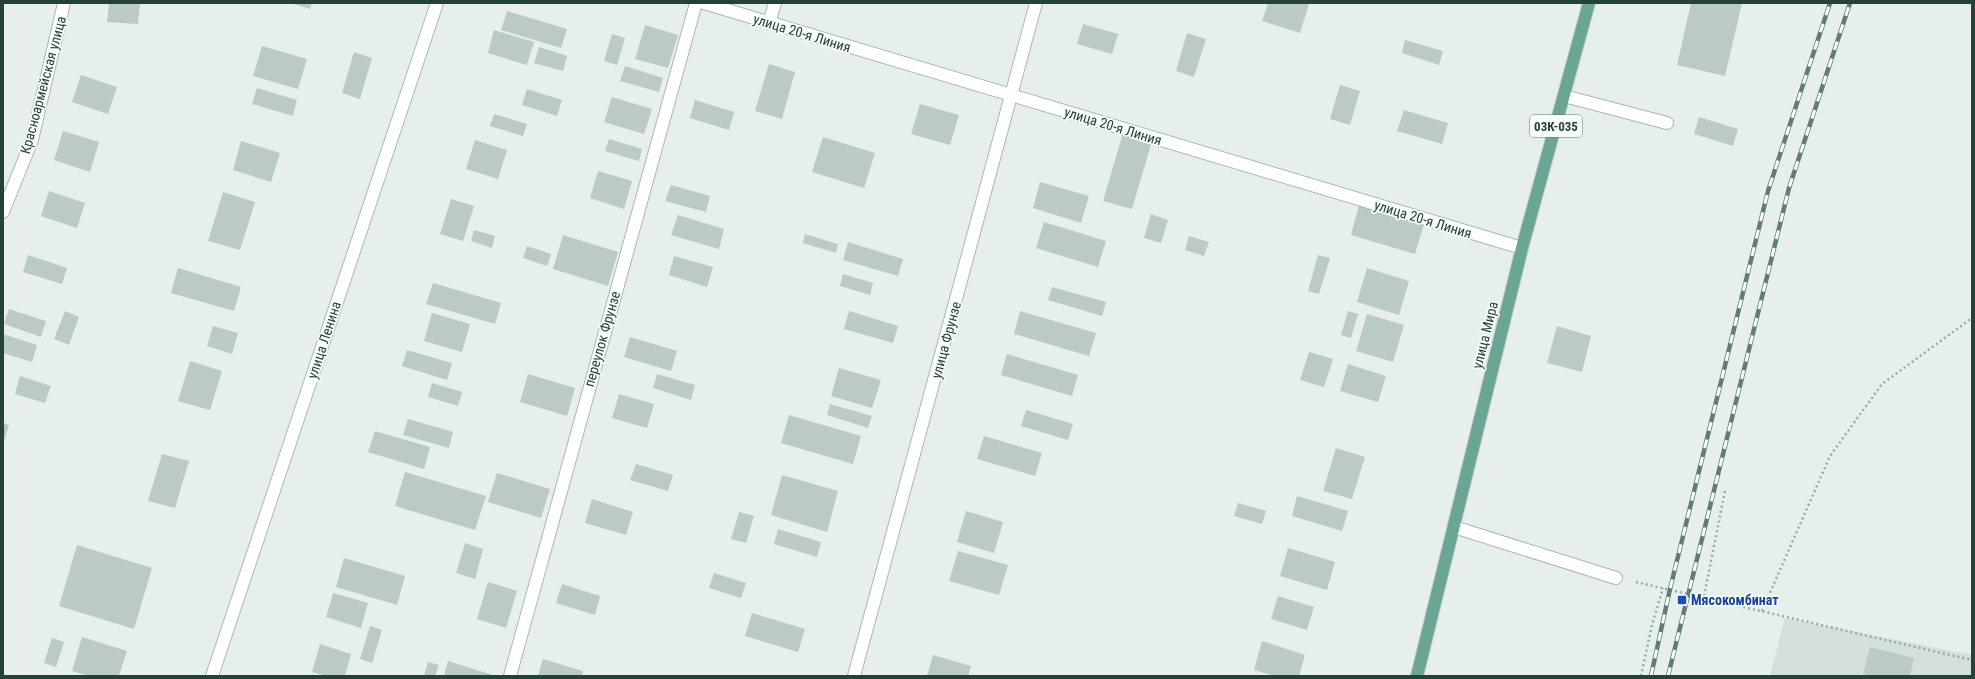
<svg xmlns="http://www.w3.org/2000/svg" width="1975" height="679" font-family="'Roboto Condensed',sans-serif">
	<rect width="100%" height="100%" fill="#e6efeb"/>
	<path fill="#d4dfda" d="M1785 618 1972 655V676H1770Z"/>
	<path fill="#bbcac4" d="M109 3H140L138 24 107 22Z
		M291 3H312L310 9Z
		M1268 3 1309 4 1300 33 1262 21Z
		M1691 3H1742L1725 76 1677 65Z
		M507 11 567 29 561 48 501 30Z
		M1083 24 1118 34 1112 54 1077 44Z
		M645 25 678 35 668 68 635 59Z
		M494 30 534 42 527 65 488 53Z
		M1187 33 1206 39 1194 77 1176 71Z
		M612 34 625 38 617 65 604 61Z
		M1405 40 1443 51 1439 65 1402 53Z
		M262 46 307 59 298 89 253 76Z
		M539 47 567 56 563 71 534 63Z
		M354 52 372 58 360 99 342 93Z
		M769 64 795 72 782 119 755 111Z
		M625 66 663 78 659 92 620 81Z
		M81 75 117 87 108 114 72 102Z
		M1340 85 1360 91 1350 125 1330 119Z
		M257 88 297 100 293 116 252 104Z
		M527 89 562 100 557 116 522 105Z
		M612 97 652 109 644 134 604 122Z
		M695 100 734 112 729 130 690 118Z
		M920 104 959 115 950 145 911 134Z
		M1404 110 1448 123 1442 144 1397 131Z
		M494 114 527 124 523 136 490 126Z
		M1699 117 1738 129 1733 146 1694 134Z
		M63 131 99 142 90 172 54 160Z
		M1123 133 1152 141 1132 209 1103 201Z
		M823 137 875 153 864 188 812 172Z
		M609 139 642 149 639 161 605 151Z
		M475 140 507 150 498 179 466 169Z
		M241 141 280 153 271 182 233 170Z
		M598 171 632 181 624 209 590 198Z
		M1040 182 1089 196 1081 223 1033 208Z
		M671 185 710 196 706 212 665 201Z
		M49 191 85 203 77 228 41 216Z
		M223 192 255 202 240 250 208 241Z
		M451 199 474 206 463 241 440 234Z
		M1359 205 1424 224 1415 254 1351 235Z
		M1151 214 1168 220 1161 243 1144 238Z
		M678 215 724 229 719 249 671 235Z
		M1044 222 1106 241 1098 267 1036 248Z
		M474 230 495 236 492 248 471 241Z
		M805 234 838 244 836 253 803 243Z
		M563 235 618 252 608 286 553 269Z
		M1189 236 1209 242 1204 256 1185 250Z
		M848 242 903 259 898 276 843 260Z
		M527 246 551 254 547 266 523 258Z
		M28 255 67 268 62 284 23 272Z
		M1318 255 1330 258 1319 294 1308 291Z
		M674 256 713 267 707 287 669 275Z
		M178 268 241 287 234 311 171 293Z
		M1367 268 1409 281 1399 315 1357 302Z
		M843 274 873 283 870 295 840 286Z
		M433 283 501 303 495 324 426 304Z
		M1052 287 1106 302 1102 316 1048 300Z
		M9 309 46 321 41 337 4 324Z
		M65 311 79 317 69 345 54 339Z
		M849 311 898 326 893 343 844 329Z
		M1020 311 1096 333 1089 356 1014 334Z
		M1348 311 1358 314 1351 338 1341 335Z
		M432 313 470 324 462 352 424 341Z
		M1367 314 1404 325 1393 362 1356 351Z
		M213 326 238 333 232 354 207 346Z
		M1557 326 1591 336 1582 372 1547 363Z
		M3 334 37 345 32 362 3 353Z
		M630 337 677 351 671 371 624 357Z
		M407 350 452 363 447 380 402 366Z
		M1309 352 1333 359 1324 387 1300 380Z
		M1007 354 1078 375 1072 396 1001 375Z
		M190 361 222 371 210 410 178 401Z
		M1348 364 1386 376 1378 402 1340 391Z
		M839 368 881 380 872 408 831 396Z
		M528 374 575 388 567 416 520 402Z
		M657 374 695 385 691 400 653 388Z
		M20 376 51 386 45 403 15 394Z
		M432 383 462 392 458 406 428 397Z
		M619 394 654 404 647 428 612 418Z
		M830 404 872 416 868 428 827 415Z
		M1026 410 1073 424 1068 440 1021 426Z
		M789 415 861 436 853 464 781 443Z
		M408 419 453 432 449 448 403 435Z
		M3 423 9 425 3 444Z
		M375 431 430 447 424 469 368 452Z
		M984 436 1042 453 1035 476 977 459Z
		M1336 448 1365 457 1352 499 1323 491Z
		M162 454 189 461 175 508 148 501Z
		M636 464 673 475 668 491 630 480Z
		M405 472 486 496 475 530 395 506Z
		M497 473 550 489 541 518 488 502Z
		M782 475 838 491 827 532 771 515Z
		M1297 496 1348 511 1342 531 1292 516Z
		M592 499 633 512 626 535 585 523Z
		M1238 503 1266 511 1262 524 1234 516Z
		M966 511 1003 522 994 553 957 542Z
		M739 512 754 516 746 543 731 539Z
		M778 529 821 542 817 557 774 544Z
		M465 543 483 549 475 579 456 573Z
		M77 545 152 568 134 629 59 606Z
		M1288 548 1335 562 1327 590 1280 576Z
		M958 551 1008 565 999 595 949 581Z
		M344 558 405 576 397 605 336 587Z
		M714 573 746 583 741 598 709 588Z
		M488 582 517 591 506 628 477 619Z
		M562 584 600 596 595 615 556 603Z
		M333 593 368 603 361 628 326 617Z
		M1278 596 1314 607 1307 630 1271 619Z
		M752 613 805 629 798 652 745 636Z
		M370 626 382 630 372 663 360 659Z
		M82 637 127 651 119 676H89L72 671Z
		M52 638 64 642 56 667 44 663Z
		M1262 641 1305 655 1299 676H1275L1254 670Z
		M320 644 351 654 345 676H327L312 672Z
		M1870 647 1914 658 1910 676H1870L1863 674Z
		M933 655 971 666 968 676H927Z
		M543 659 583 671 582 676H538Z
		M448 661 496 676H444Z
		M428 662 439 665 435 676H424Z"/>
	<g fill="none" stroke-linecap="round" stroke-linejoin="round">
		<defs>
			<path id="service" d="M1564 96 1667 123
				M1454 527 1616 578"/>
			<path id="minor" d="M769 23 775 3
				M3 212 32 140 64 3
				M510 676 696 3
				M854 676 1036 3"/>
			<path id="secondary" d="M704 3 1522 248
				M212 676 437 3"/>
			<path id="primary" d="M1417 676 1522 248 1589 3"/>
		</defs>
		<use href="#service" stroke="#a8b8b2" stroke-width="14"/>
		<use href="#minor" stroke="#a8b8b2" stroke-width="14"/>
		<use href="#secondary" stroke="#a4bbb3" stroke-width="14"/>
		<use href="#primary" stroke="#c2cac8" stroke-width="14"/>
		<path stroke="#86b3a5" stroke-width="2.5" stroke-dasharray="2 3" stroke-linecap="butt" d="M1636 582 1972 660
			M1704 596 1725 491
			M1762 611 1830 456 1882 384 1972 318
			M1641 676 1652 625 1663 588"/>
		<use href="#service" stroke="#fff" stroke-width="12"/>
		<use href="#minor" stroke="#fff" stroke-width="12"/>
		<use href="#secondary" stroke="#fff" stroke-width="12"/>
		<use href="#primary" stroke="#6aa596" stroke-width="12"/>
		<defs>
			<path id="rail" d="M1651 676 1670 589 1768 191 1830 3
				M1668 676 1789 188 1850 3"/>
		</defs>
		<use href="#rail" stroke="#5f7d75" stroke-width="4.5"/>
		<use href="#rail" stroke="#f7fbf9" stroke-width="3" stroke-dasharray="9" stroke-linecap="butt"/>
	</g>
	<rect fill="#1a4fb4" stroke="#f7fbf9" stroke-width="1.5" x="1677" y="595" width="10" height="10" rx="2"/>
	<g text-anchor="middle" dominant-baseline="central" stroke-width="3.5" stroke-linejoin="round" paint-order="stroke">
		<rect fill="#f7fbf9" stroke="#637a73" stroke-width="1" x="1530" y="115" width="52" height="22" rx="3"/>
		<g font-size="13" font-weight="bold" fill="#24423a">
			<text x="1556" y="126">03К-035</text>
		</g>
		<g font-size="14" fill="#24423a" stroke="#f7fbf9">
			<text transform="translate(802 33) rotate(17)">улица 20-я Линия</text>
			<text transform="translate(43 85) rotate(-75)">Красноармейская улица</text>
			<text transform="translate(1113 126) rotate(17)">улица 20-я Линия</text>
			<text transform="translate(1423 219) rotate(17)">улица 20-я Линия</text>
			<text transform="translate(1485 335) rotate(-76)">улица Мира</text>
			<text transform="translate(602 339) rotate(-74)">переулок Фрунзе</text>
			<text transform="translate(324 340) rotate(-72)">улица Ленина</text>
			<text transform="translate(946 340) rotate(-75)">улица Фрунзе</text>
		</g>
		<g font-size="14" font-weight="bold" fill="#164399" stroke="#f7fbf9" text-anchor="start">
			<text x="1691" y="600">Мясокомбинат</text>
		</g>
	</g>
	<rect width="1975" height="679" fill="none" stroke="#24423a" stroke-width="8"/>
</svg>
